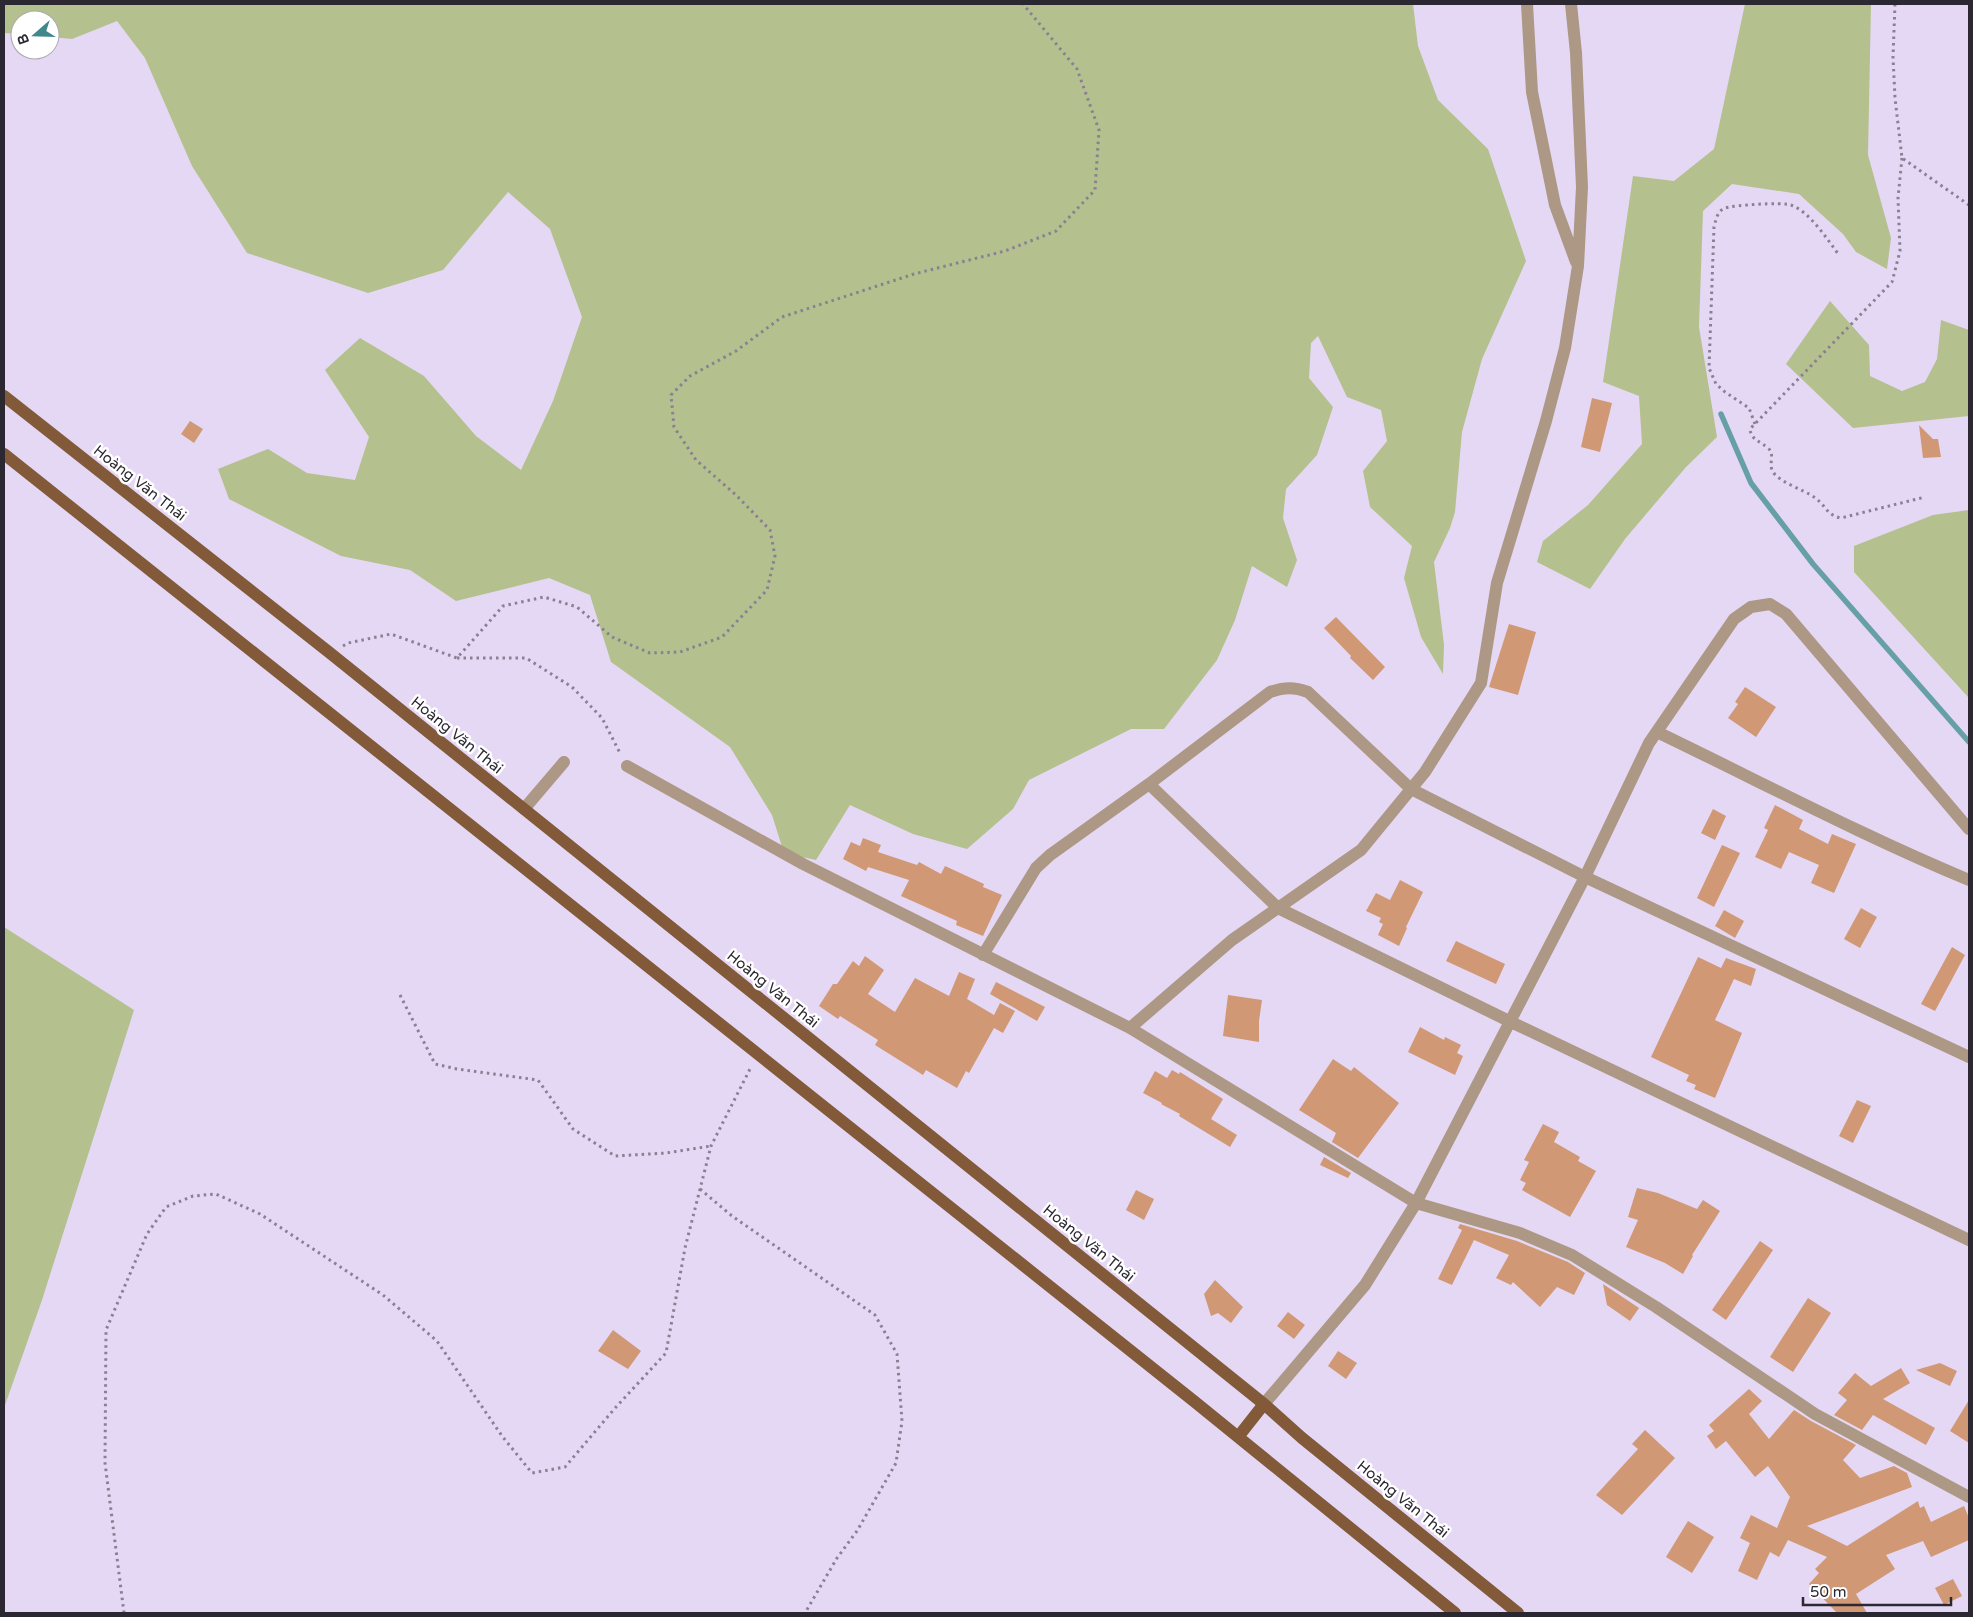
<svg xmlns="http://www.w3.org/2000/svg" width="1973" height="1617" font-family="'Varela Round',sans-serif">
	<rect width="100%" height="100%" fill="#e5d8f4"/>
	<path fill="#b4c08d" d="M4 4H1413L1418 46 1438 100 1488 149 1526 261 1482 359 1462 432 1455 512 1450 528 1434 562 1444 645 1443 674 1421 637 1404 578 1412 546 1370 507 1363 471 1387 441 1381 410 1347 397 1318 336 1311 343 1309 378 1333 407 1317 455 1286 489 1283 518 1297 560 1287 587 1252 566 1235 620 1217 660 1164 729H1131L1029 780 1013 809 967 849 913 834 850 805 816 860 784 853 772 815 730 747 611 662 590 595 549 578 456 601 410 570 341 556 229 499 218 469 268 449 307 473 355 480 369 437 325 370 360 338 424 376 476 436 521 470 553 401 582 317 550 229 508 192 443 270 368 293 247 253 192 166 145 58 117 21 72 39 50 37V20H20V34L4 33Z
		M1745 4H1871L1868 155 1891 238 1887 269 1856 252 1843 234 1799 194 1732 184 1703 211 1699 327 1717 437 1686 467 1625 539 1590 589 1537 562 1543 541 1588 505 1642 444 1639 396 1603 382 1633 176 1674 181 1714 149Z
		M1830 301 1869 345 1870 376 1902 391 1925 382 1937 359 1941 320 1969 330V416L1853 428 1786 364Z
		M1969 510V698L1854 572V546L1933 515Z
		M4 927 134 1010 42 1300 4 1408Z"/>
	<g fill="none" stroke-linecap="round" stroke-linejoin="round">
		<path stroke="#66a0a6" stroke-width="5.5" d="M1721 414 1751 483 1813 564 1969 742"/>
	</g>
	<path fill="#d09875" d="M1592 398 1612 403 1600 452 1581 447Z
		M190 421 203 429 194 443 181 434Z
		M1919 425 1933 439H1938L1941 457 1923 458Z
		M1336 617 1385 667 1373 680 1350 658 1351 656 1324 628Z
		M1509 624 1536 632 1518 695 1489 687Z
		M1745 687 1776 707 1756 737 1728 718 1738 704 1735 702Z
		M1775 805 1803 820 1799 829 1828 844 1832 834 1856 844 1834 893 1811 883 1819 865 1789 852 1781 869 1755 857 1768 830 1764 828Z
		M1713 809 1726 816 1715 840 1701 833Z
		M863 838 881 845 878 852 917 865 919 862 941 874 945 866 984 884 983 887 1002 895 983 936 956 925 957 921 901 896 909 880 868 867 866 871 843 859 851 842 860 846Z
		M1722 845 1740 853 1714 907 1697 898Z
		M1400 880 1423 892 1406 927 1407 928 1399 946 1378 935 1383 924 1379 922 1381 918 1366 911 1376 893 1390 900Z
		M1861 908 1877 917 1860 948 1844 939Z
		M1724 910 1744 921 1735 938 1715 926Z
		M1456 941 1505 964 1496 984 1446 961Z
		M1952 947 1965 955 1935 1011 1921 1004Z
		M865 956 884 970 868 994 895 1012 915 978 949 996 959 972 975 979 967 999 994 1015 1000 1003 1015 1011 1003 1033 994 1028 969 1073 966 1071 957 1088 926 1070 923 1075 875 1045 878 1040 840 1016 838 1019 819 1006 833 984H837L853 961 859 966Z
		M1698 957 1721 968 1726 958 1756 969 1751 986 1734 979 1715 1020 1742 1033 1715 1098 1694 1089 1696 1085 1686 1081 1689 1075 1651 1057Z
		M996 982 1045 1007 1037 1021 990 994Z
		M1228 995 1262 1000 1259 1021V1042L1223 1036Z
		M1420 1027 1444 1040 1445 1037 1461 1045 1457 1053 1463 1056 1455 1075 1408 1052Z
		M1333 1059 1351 1071 1354 1067 1399 1103 1358 1158 1332 1142 1336 1133 1299 1110Z
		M1172 1070 1179 1074 1180 1072 1223 1099 1211 1119 1237 1135 1230 1147 1179 1116 1180 1114 1161 1104 1162 1103 1143 1093 1155 1071 1167 1078Z
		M1857 1100 1871 1106 1853 1143 1839 1136Z
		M1543 1124 1559 1132 1554 1142 1580 1157 1578 1161 1596 1171 1570 1217 1522 1190 1526 1183 1520 1180 1529 1162 1524 1160Z
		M1324 1157 1351 1173 1348 1178 1320 1165Z
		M1637 1188 1658 1193 1697 1209 1703 1200 1720 1211 1692 1255 1693 1256 1683 1274 1665 1263 1626 1247 1638 1220 1628 1217Z
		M1136 1190 1154 1199 1144 1220 1126 1210Z
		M1460 1224 1517 1241 1568 1262 1585 1273 1574 1295 1557 1287 1540 1307 1513 1282 1511 1285 1496 1278 1509 1255 1474 1240 1452 1285 1438 1279 1462 1230 1458 1228Z
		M1760 1241 1773 1250 1726 1320 1712 1310Z
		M1215 1280 1243 1307 1231 1323 1218 1313 1211 1316 1204 1294Z
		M1603 1284 1639 1308 1630 1321 1607 1305Z
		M1808 1298 1831 1313 1793 1372 1770 1357Z
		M1288 1312 1305 1325 1294 1339 1277 1326Z
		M613 1330 641 1351 628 1369 598 1351Z
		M1338 1351 1357 1363 1346 1379 1328 1366Z
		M1940 1363 1957 1371 1950 1386 1916 1370Z
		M1901 1368 1910 1383 1883 1399 1935 1428 1926 1445 1873 1415 1862 1430 1834 1415 1847 1400 1838 1393 1855 1373 1871 1386Z
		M1749 1389 1762 1401 1749 1414 1769 1439 1794 1410 1811 1421 1856 1445 1843 1460 1860 1478 1894 1466 1907 1473 1912 1487 1807 1526 1847 1546 1918 1501 1920 1508 1924 1506 1931 1522 1964 1506 1969 1518V1540L1931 1557 1923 1541 1886 1555 1895 1569 1856 1594 1867 1613H1837L1809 1584 1819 1573 1815 1569 1827 1557 1788 1540 1779 1557 1770 1552 1757 1580 1738 1571 1750 1543 1740 1538 1751 1515 1777 1528 1790 1497 1768 1466 1755 1477 1726 1441 1716 1449 1707 1436 1714 1431 1709 1425Z
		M1969 1400V1443L1950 1431Z
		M1645 1430 1675 1458 1622 1515 1596 1495 1638 1449 1632 1444Z
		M1688 1521 1714 1537 1692 1573 1666 1557Z
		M1953 1579 1962 1596 1944 1605 1935 1588Z"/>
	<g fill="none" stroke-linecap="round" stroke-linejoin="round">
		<path stroke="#898093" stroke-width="3" stroke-dasharray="2.5 4" stroke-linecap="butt" d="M1895 4 1893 57 1895 98 1902 158 1969 205
			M1902 158 1898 198 1900 251 1892 282 1750 429C1751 440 1760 441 1768 448 1775 454 1769 462 1772 470 1776 481 1804 490 1814 497 1826 505 1826 515 1841 518L1925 497
			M1755 424 1749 408 1725 392 1716 384 1709 368 1714 227C1716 220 1717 211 1725 208 1734 205 1782 202 1791 205 1810 212 1827 239 1839 255
			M343 646 348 643 391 634 457 658 503 606 544 597 577 607 612 637 650 653 680 652 722 637 767 590 775 556 770 530 736 495 696 460 674 427 671 395 690 376 736 351 782 317 914 274 1005 251 1056 231 1095 190 1099 130 1077 69 1023 4
			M457 658H526L572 687 602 718 620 753
			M400 995 435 1064 457 1069 538 1080 573 1129 615 1156 666 1153 711 1146
			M700 1189 732 1216 875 1315 897 1354 902 1421 896 1463 857 1531 837 1558 805 1613
			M124 1613 105 1463 106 1330 147 1234 166 1207 193 1196 216 1194 260 1214 383 1295 437 1341 502 1436 532 1473 565 1467 616 1407 666 1353 685 1248 711 1146 750 1069"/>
		<path stroke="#ad9785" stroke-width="12" d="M1527 4 1532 92 1555 205 1576 262
			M1657 732C1761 782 1863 836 1969 880
			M627 766 803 864 1130 1028 1416 1203 1520 1233 1572 1255 1656 1307 1815 1414 1969 1497
			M1149 784 1278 908 1511 1022 1969 1240
			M524 809 564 762
			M983 955 1036 868 1050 855 1149 784 1270 692C1285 687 1294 687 1308 692L1411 789 1585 877 1969 1057
			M1130 1028 1232 940 1361 850 1425 772 1481 683 1497 583 1546 421 1565 348 1578 266 1582 187 1576 53 1571 4
			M1264 1404 1365 1285 1416 1203 1585 877 1649 743 1734 619 1751 607 1770 604 1786 614 1969 829"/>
		<path stroke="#825a39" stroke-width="12" d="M4 396 330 653 1264 1404 1302 1438 1518 1613
			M4 454 1195 1402 1455 1613
			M1238 1437 1264 1404"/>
	</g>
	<g text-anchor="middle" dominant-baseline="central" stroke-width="5" stroke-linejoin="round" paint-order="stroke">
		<g font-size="15" fill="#2c2832" stroke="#fff">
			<text transform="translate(140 483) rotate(38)">Hoàng Văn Thái</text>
			<text transform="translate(457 735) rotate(39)">Hoàng Văn Thái</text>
			<text transform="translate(773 989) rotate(39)">Hoàng Văn Thái</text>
			<text transform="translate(1089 1243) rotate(39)">Hoàng Văn Thái</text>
			<text transform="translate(1403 1499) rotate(39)">Hoàng Văn Thái</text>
		</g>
	</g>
	<rect width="1973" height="1617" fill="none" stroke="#2c2832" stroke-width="10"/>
	<g transform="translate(35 35) rotate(250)"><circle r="24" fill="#ffffff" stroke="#aba9ad"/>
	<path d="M0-4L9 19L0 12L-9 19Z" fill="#40888c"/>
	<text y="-8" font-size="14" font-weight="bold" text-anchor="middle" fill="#2c2832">B</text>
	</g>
	<path d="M1803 1597v8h148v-8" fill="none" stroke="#2c2832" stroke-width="2.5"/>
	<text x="1810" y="1597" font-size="15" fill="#2c2832" stroke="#ffffff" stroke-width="4" paint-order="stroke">50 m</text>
</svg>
